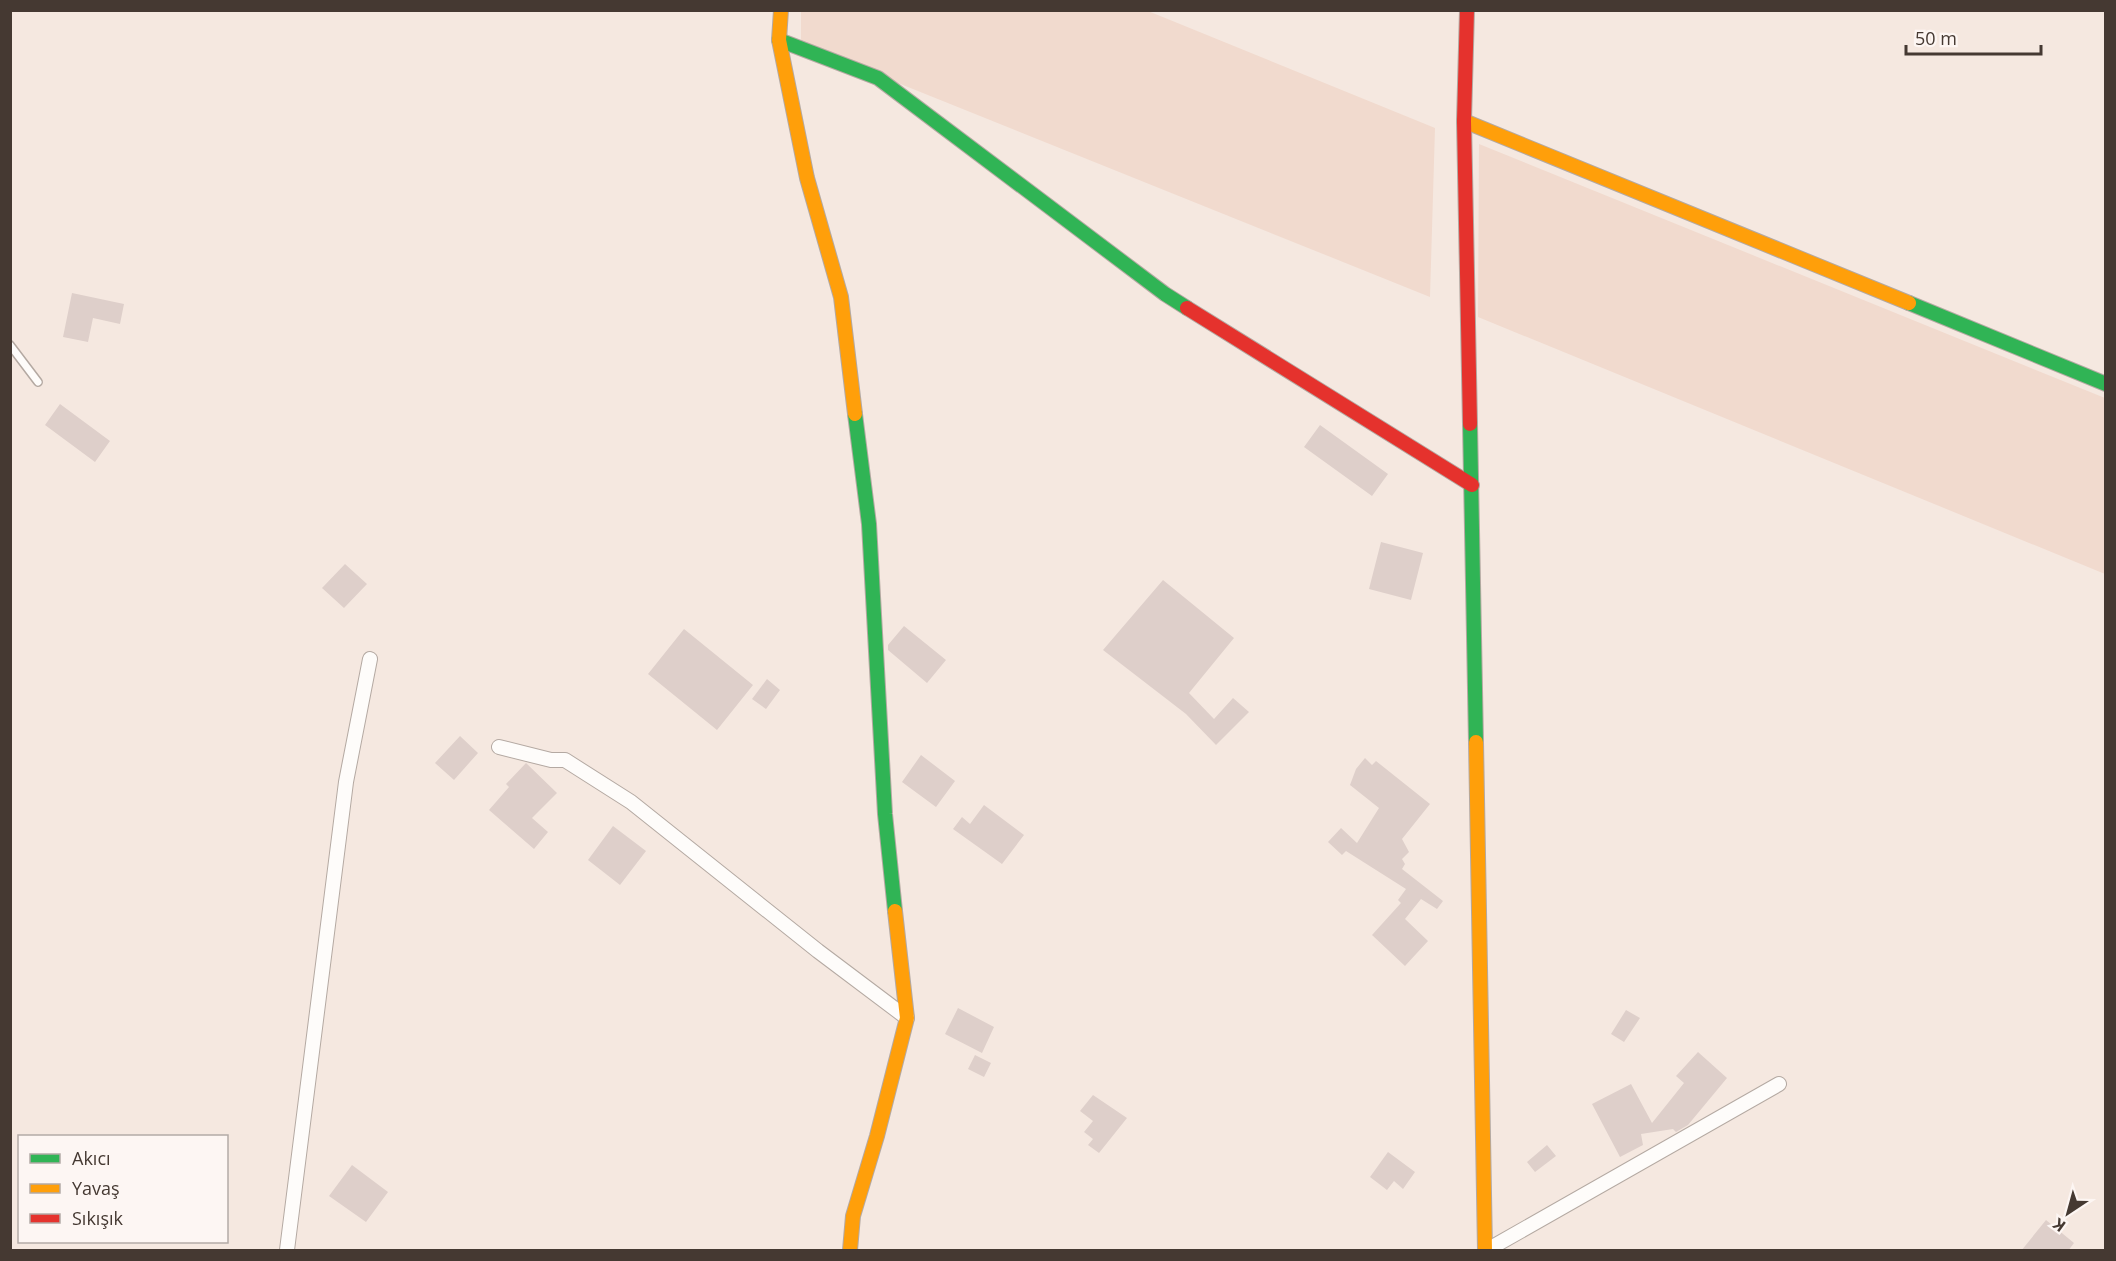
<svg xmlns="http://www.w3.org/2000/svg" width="2116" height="1261" font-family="'Open Sans',sans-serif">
	<rect width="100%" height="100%" fill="#f5e8e0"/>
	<path fill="#f1dace" d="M801 11H1148L1435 128 1430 297 801 44Z
		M1479 144 2105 398V574L1478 317Z"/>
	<path fill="#decfca" d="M72 293 124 304 120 324 93 318 88 342 63 337Z
		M60 404 110 441 95 462 45 425Z
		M1320 425 1388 474 1372 496 1304 447Z
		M1381 542 1423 553 1411 600 1369 589Z
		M345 564 367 584 344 608 322 588Z
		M1163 580 1234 638 1189 693 1214 719 1233 698 1249 712 1216 745 1186 714 1103 650Z
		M904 626 946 660 927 683 888 650V645Z
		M684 629 753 685 717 730 648 674Z
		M767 679 780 690 766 709 752 699Z
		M460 736 478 753 454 780 435 763Z
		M921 755 955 781 936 807 902 782Z
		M1365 758 1372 765 1376 761 1430 804 1402 839 1409 852 1402 859 1405 864 1402 869 1443 901 1437 909 1421 899 1405 919 1428 941 1405 966 1372 935 1401 903 1398 900 1406 889 1346 851 1342 855 1328 842 1341 828 1357 843 1379 808 1350 785 1356 769Z
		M526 763 557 793 532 818 548 832 534 849 489 810 509 787 506 784Z
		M984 805 1024 835 1002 864 953 829 962 817 970 824Z
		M613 826 646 851 620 885 588 860Z
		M958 1008 994 1027 982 1053 945 1034Z
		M1626 1010 1640 1018 1624 1042 1611 1034Z
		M1698 1052 1727 1078 1688 1125 1676 1132 1673 1129 1641 1134 1643 1145 1620 1157 1592 1104 1631 1084 1652 1123 1684 1083 1676 1076Z
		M975 1055 991 1063 984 1077 968 1069Z
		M1093 1095 1127 1118 1099 1153 1088 1145 1093 1139 1084 1132 1093 1121 1080 1111Z
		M1547 1145 1556 1156 1535 1172 1527 1162Z
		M1388 1152 1415 1172 1403 1189 1394 1181 1387 1190 1370 1177Z
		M352 1165 388 1192 366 1222 329 1196Z
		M2046 1220 2074 1243 2068 1251H2021Z"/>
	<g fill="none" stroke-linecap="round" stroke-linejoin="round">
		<defs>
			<path id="lane" d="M10 345 38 382"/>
			<path id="street" d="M499 747 551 760H565L631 802 818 951 907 1018
				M287 1250 346 782 370 659
				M1487 1250 1779 1084"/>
			<path id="fast" d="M779 40 878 78 1165 294 1187 308
				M1909 303 2106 384
				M855 414 869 524 885 814 895 911
				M1470 424 1476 742"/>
			<path id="slow" d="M781 10 779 40 807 178 841 297 855 414
				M1464 121 1909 303
				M1476 742 1485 1250
				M850 1250 853 1216 877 1136 907 1018 895 911"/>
			<path id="jam" d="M1467 10 1464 121 1470 424
				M1187 308 1472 485"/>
		</defs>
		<use href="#lane" stroke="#b4a9a2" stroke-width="10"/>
		<use href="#street" stroke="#b4a9a2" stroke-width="16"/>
		<use href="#fast" stroke="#b4a9a2" stroke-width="16"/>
		<use href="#slow" stroke="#b4a9a2" stroke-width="16"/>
		<use href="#jam" stroke="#b4a9a2" stroke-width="16"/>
		<use href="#lane" stroke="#fefcfa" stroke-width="7"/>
		<use href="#street" stroke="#fefcfa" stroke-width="14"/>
		<use href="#fast" stroke="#30b455" stroke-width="14"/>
		<use href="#slow" stroke="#ff9f0a" stroke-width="14"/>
		<use href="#jam" stroke="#e5322d" stroke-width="14"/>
	</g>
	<rect width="2116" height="1261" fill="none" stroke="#453932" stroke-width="24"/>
	<rect x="18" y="1135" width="210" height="108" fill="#fdf6f3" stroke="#b3aaa6" stroke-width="1.5"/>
	<rect x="30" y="1154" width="30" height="9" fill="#30b455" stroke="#b3aaa6" stroke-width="1.5"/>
	<text x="72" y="1165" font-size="18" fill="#453932">Akıcı</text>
	<rect x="30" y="1184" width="30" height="9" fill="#ff9f0a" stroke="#b3aaa6" stroke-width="1.5"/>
	<text x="72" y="1195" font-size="18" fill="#453932">Yavaş</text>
	<rect x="30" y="1214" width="30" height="9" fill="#e5322d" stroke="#b3aaa6" stroke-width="1.5"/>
	<text x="72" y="1225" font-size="18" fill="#453932">Sıkışık</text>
	<g transform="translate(2068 1213) rotate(216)" stroke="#fdf6f3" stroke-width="4.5" paint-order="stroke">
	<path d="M0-4.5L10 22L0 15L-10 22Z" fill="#453932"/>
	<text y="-9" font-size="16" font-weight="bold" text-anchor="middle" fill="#453932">K</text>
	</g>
	<path d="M1906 45v9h135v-9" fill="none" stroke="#453932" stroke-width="3"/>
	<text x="1915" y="45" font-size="18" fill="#453932" stroke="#fdf6f3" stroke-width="4.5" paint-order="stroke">50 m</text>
</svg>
